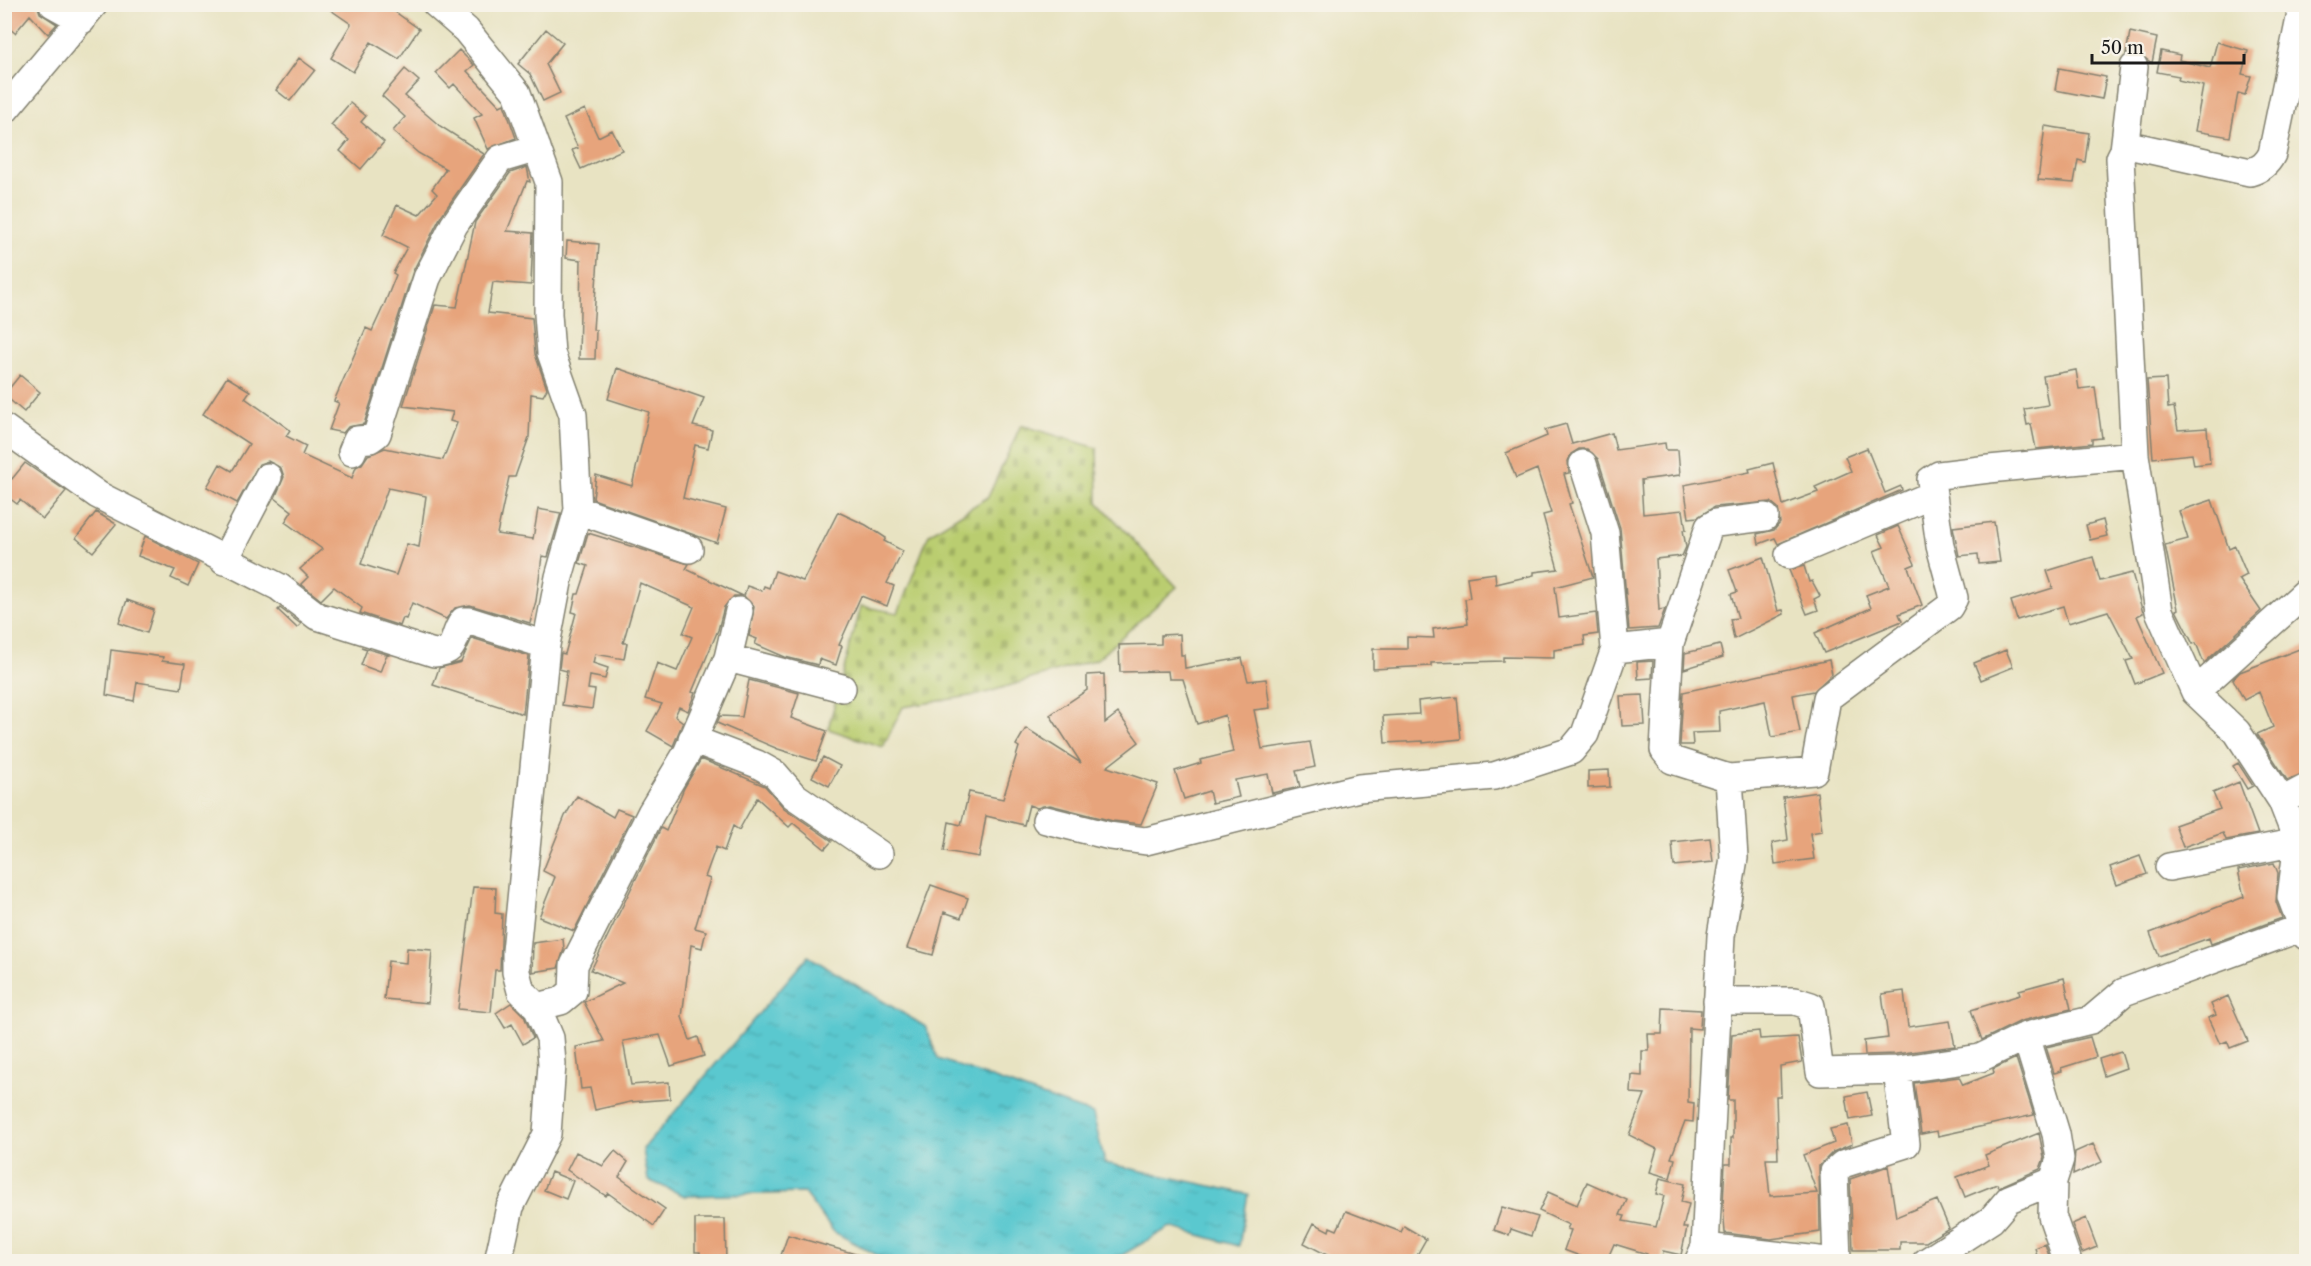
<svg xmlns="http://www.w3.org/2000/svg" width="2311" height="1266" font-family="'Libre Caslon Text',serif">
	<defs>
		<pattern id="cemetery-stones" width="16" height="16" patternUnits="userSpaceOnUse" patternTransform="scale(1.5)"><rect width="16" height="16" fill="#bacd70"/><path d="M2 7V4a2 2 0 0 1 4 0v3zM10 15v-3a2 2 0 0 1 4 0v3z" fill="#9faf60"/></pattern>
		<pattern id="water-ripples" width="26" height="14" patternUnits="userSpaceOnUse" patternTransform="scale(1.5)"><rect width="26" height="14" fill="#5ac8cf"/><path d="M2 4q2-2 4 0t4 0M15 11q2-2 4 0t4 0" fill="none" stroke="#4eabb1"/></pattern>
	</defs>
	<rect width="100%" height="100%" fill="#f7f3e8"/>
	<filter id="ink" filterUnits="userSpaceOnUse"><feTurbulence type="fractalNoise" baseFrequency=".0167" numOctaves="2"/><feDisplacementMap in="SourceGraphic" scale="12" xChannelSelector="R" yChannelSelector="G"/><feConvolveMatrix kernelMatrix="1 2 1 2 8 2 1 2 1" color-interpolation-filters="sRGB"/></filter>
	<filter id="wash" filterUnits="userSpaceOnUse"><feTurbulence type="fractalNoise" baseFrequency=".008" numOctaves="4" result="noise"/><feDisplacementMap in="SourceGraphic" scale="24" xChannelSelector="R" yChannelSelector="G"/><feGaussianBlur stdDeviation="1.35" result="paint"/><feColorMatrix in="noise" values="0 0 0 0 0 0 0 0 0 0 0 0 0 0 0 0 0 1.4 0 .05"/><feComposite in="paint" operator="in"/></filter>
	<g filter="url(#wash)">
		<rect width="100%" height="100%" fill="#e8e3c2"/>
		<path fill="url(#cemetery-stones)" stroke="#6b7446" stroke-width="1.5" d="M1021 425 1097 448 1098 502 1177 587 1097 659 982 694 903 707 883 747 828 729 861 606 898 613 929 534 988 497Z"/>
		<path fill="url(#water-ripples)" stroke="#3b7276" stroke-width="1.5" d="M808 956 926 1027 938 1059 1093 1114 1105 1163 1248 1194 1239 1246 1170 1227 1112 1261H888L834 1232 804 1193 685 1196 648 1180 643 1149Z"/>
		<g id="blocks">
			<path fill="#e7a47c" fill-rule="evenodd" d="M4 4H37L40 13 57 24 48 34 30 15 15 33 4 24Z
				M322 4H384L419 29 399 59 371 42 353 72 331 58 351 24Z
				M546 29 563 43 546 64 560 93 543 101 530 74 518 64Z
				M2130 32 2157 38 2152 63 2136 52 2126 54Z
				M2217 42 2248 51 2242 74 2251 76 2245 95 2238 93 2230 137 2195 131 2203 86 2178 80 2179 76 2157 72 2161 51 2180 55 2179 60 2210 68Z
				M459 50 474 65 467 71 500 106 504 104 516 138 488 149 474 118 482 114 454 84 450 88 436 73Z
				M299 58 315 70 290 101 276 90Z
				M2059 68 2106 77 2102 99 2055 90Z
				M405 69 419 81 405 96 440 126 484 154 441 216 413 271 364 424 348 427 343 433 329 430 339 403 334 401 366 328 372 331 384 305 396 275 393 273 407 247 383 235 397 205 419 215 437 194 432 189 446 169 418 153 393 131 405 117 382 96Z
				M350 103 366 116 361 122 384 142 361 169 340 151 349 140 331 125Z
				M585 109 598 137 612 130 622 150 581 169 572 150 578 148 564 119Z
				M2045 126 2089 133 2085 162 2078 160 2074 183 2038 180Z
				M527 167 530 182 527 181 507 231 533 233 531 285 493 282 488 313 532 318 535 354 547 389 543 396 531 394 529 437 515 477H509L497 534 533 539 538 509 561 513 548 557 542 556 536 601 530 623 470 605 455 608 446 619 412 603 406 619 403 618 400 626 360 613 362 608 334 587 321 600 301 584 308 577 300 569 322 549 285 522 292 511 275 498 284 477 281 468 268 461 259 464 237 503 207 487 220 464 232 471 249 444 203 414 227 377 250 391 245 398 290 430 286 436 306 446 302 455 352 478 356 467 362 464 368 455 385 448 443 460 457 423 450 421 453 412 403 406 435 305 457 307 475 222 510 173ZM388 488 426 496 419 547 407 544 396 575 361 564Z
				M567 241 599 244 593 330H596L595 359H579L581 260 566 258Z
				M617 368 704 398 693 426 712 430 708 448 695 445 683 498 726 509 717 543 593 499 596 475 632 486 649 412 608 399Z
				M2076 370 2079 389 2095 387 2102 438 2092 439V443L2036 449 2031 424 2027 425 2024 409 2048 405 2043 376Z
				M20 375 40 392 24 412 4 395Z
				M2166 379 2168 408 2174 407 2178 430 2207 428 2210 463 2194 465 2192 454 2153 458 2147 380Z
				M1566 424 1572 444 1612 433 1616 450 1665 443 1666 450H1678L1680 475 1641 480 1643 514 1683 510 1686 530H1683L1686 547 1682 556 1656 559 1659 610 1665 609 1658 628 1629 630 1620 528 1598 459 1587 449H1579L1571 454 1568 461 1569 473 1564 474 1572 503 1569 504 1593 577 1555 587 1559 618 1596 613 1598 634 1584 636 1585 645 1554 650V658L1503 657V661L1431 663V666L1373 669V649H1407V637L1434 638 1433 629 1468 624 1465 599 1470 598 1467 577 1495 573 1496 584 1534 575V572L1558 569 1543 515 1551 513 1537 469 1516 478 1506 453 1547 436 1545 430Z
				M1867 448 1885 493 1901 486 1902 490 1778 544 1775 538 1759 544 1757 534 1774 530 1780 523 1778 508 1771 502 1714 507 1698 517 1689 518 1684 485 1750 472 1749 469 1773 463 1783 505 1818 492 1815 487 1851 471 1845 457Z
				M25 463 66 491 43 519 20 500 17 504 4 494V473L12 479Z
				M2212 500 2229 549 2235 546 2247 575 2239 579 2261 611 2204 663 2196 643 2193 644 2176 610 2178 609 2165 545 2188 539 2179 511Z
				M96 512 116 524 93 552 76 538Z
				M838 512 866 525 886 538 884 541 903 551 887 583 894 586 887 606 861 596 839 645 842 646 836 665 819 659 818 665 785 657 755 644 757 639 749 636 754 607 744 596 747 586 762 591 764 586 769 588 775 571 803 581Z
				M2103 520 2107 536 2090 540 2086 525Z
				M1994 522 2000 562 1979 564 1978 554 1959 556 1953 527Z
				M1898 526 1915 564 1908 567 1922 605 1899 614 1902 621 1824 653 1815 633 1871 608 1866 595 1889 586 1874 551 1884 547 1878 535Z
				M588 533 689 564 686 569 743 596H734L724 607 718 630 692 692 695 693 688 711 679 707 675 716 683 722 673 746 647 731 662 704 645 699 657 663 677 671 692 637 683 633 694 607 640 583 623 643H627L624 659 595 654 593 663 608 668 605 679 590 676 588 689 595 690 592 709 562 705 567 671 559 669 561 653 565 654 576 613 572 612 576 594H579L588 566 579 563Z
				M145 536 198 564 188 586 171 578 175 570 138 556Z
				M1763 557 1778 611 1783 610 1784 614 1734 639 1730 619 1738 618 1731 594 1737 592 1729 570Z
				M2093 557 2100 581 2132 573 2143 613 2137 616 2162 673 2135 684 2126 661 2133 659 2108 611 2068 623 2063 606 2017 620 2011 601 2053 588 2047 571Z
				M1804 566 1809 582 1812 581 1820 596 1814 599 1818 610 1807 614 1789 570Z
				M127 600 154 610 147 633 119 623Z
				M280 608 301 624 297 628 278 610Z
				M1180 634 1181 655H1184L1185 668 1242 658 1248 681 1266 679 1270 708 1254 710 1262 749 1310 742 1315 767 1296 771 1300 787 1272 793 1268 774 1235 780 1239 797 1212 803 1209 791 1184 799 1175 771 1201 763 1200 760 1233 752 1225 715 1197 724 1183 679H1169L1168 671 1120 672 1119 645 1161 644V635Z
				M472 638 529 656 523 714 433 685 439 668 461 662Z
				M1720 645 1723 657 1684 669 1685 653Z
				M2307 646V772L2287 780 2257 734 2273 727 2259 692 2244 700 2233 679 2240 672Z
				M361 647 389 655 386 656 380 672 361 665 367 649Z
				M111 650 163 657 162 661 185 664 181 689 137 682 134 701 106 695Z
				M2006 650 2013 667 1981 680 1974 663Z
				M1829 660 1832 674 1814 691 1793 695 1800 732 1772 737 1765 701 1719 711 1720 732 1692 733 1693 745H1680L1683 692Z
				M1653 661 1652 678 1638 679 1637 662Z
				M1104 674 1105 723 1118 713 1139 742 1107 767 1158 784 1141 824 1113 821 1050 805 1037 808 1029 805 1024 825 986 816 979 857 944 851 949 822 961 825 969 792 1003 799 1019 747 1016 745 1026 728 1081 763 1050 715 1087 690V675Z
				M749 680 799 693 791 718 827 731 816 761 778 749 717 723 720 716 742 717Z
				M1643 695 1645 725 1622 726 1620 696Z
				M1457 697 1461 739 1423 743V741L1385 743 1383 716 1419 714 1418 701Z
				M823 757 840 766 829 786 812 777Z
				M701 759 765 786 784 808 832 841 825 849 793 823 789 827 757 798 739 830 733 826 724 851 716 847 705 877 710 879 695 928 706 931 702 948 691 945 682 1017 690 1040 698 1037 704 1056 671 1066 660 1035 623 1041 631 1085 669 1082 670 1099 630 1102 595 1110 590 1088 581 1089 576 1047 604 1041 584 1002 623 983 591 970 661 828 666 831 684 788Z
				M2238 763 2253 786 2247 789 2233 766Z
				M1609 770 1610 787 1588 788V771Z
				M2239 782 2258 834 2226 840 2223 833 2183 847 2175 825 2220 809 2213 793Z
				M1817 792 1822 831 1810 833 1814 859 1775 864 1772 843 1788 840 1783 797Z
				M577 796 613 817 617 809 632 815 574 931 539 917 555 877 543 871 565 816Z
				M1710 838 1713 862 1674 866 1672 842Z
				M2140 856 2147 874 2117 885 2110 867Z
				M2274 863 2278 873 2276 902 2282 918 2211 944 2209 938 2159 956 2150 933 2244 897 2238 870Z
				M931 885 968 898 961 918 944 912 933 955 907 948Z
				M473 887 496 888 495 913 502 914 500 970H495L491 1012 458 1009Z
				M563 939 564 949 558 968 532 972 533 943Z
				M407 948 432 950 428 1003 384 999 388 961 406 963Z
				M2064 978 2071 1009 2021 1021 1982 1040 1971 1010 2020 995 2019 990Z
				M1904 991 1908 1027 1950 1021 1955 1046 1896 1054 1865 1055 1864 1041 1888 1038 1882 994Z
				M2228 996 2248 1041 2230 1048 2227 1041 2220 1044 2208 1018 2216 1015 2211 1004Z
				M511 1003 524 1016 533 1038 523 1044 512 1024 505 1028 496 1013Z
				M1663 1008 1701 1010 1700 1029 1689 1028 1688 1102 1694 1103 1693 1122 1685 1121 1671 1158 1675 1159 1670 1178 1650 1172 1657 1149 1629 1135 1645 1094 1631 1093 1632 1075 1642 1076V1051H1649L1648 1034H1662Z
				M1759 1031 1760 1039 1798 1037 1802 1062 1780 1066 1781 1096H1776L1778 1159H1766L1770 1196 1817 1193 1803 1155 1834 1143 1830 1129 1848 1125 1852 1144 1833 1152 1819 1166 1820 1232 1771 1239 1725 1233 1723 1204 1725 1164H1731V1138H1733V1100H1728L1732 1034Z
				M2090 1037 2096 1057 2061 1068 2062 1071 2054 1073 2046 1047Z
				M2121 1052 2126 1068 2104 1076 2099 1059Z
				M2016 1058 2034 1115 1938 1136 1937 1131 1921 1134 1914 1083 1959 1077 1963 1085 1994 1073 1993 1069Z
				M1867 1092 1872 1116 1850 1120 1846 1096Z
				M2039 1133 2044 1158 2040 1169 1999 1187 1997 1184 1965 1197 1957 1177 1989 1165 1985 1155Z
				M2093 1144 2102 1162 2073 1175 2075 1152Z
				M615 1151 628 1162 619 1177 665 1209 654 1226 608 1193 606 1196 567 1170 576 1152 603 1166Z
				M1888 1166 1896 1217 1937 1200 1949 1228 1926 1242H1900V1250H1853L1850 1179Z
				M551 1172 573 1181 566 1199 544 1190Z
				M1660 1178 1685 1184 1681 1202 1689 1204 1683 1228H1687L1681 1255 1663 1251 1662 1259 1646 1257 1647 1254 1614 1244 1606 1262H1596L1564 1250 1571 1230 1567 1229 1569 1225 1539 1211 1548 1192 1577 1205 1587 1182 1627 1200 1620 1215 1625 1216 1623 1221 1656 1227 1664 1196 1656 1194Z
				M1502 1207 1538 1217 1531 1236 1511 1229 1509 1235 1494 1230Z
				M1346 1211 1401 1232 1404 1226 1426 1239 1413 1262H1340L1304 1243 1314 1223 1329 1231 1330 1227 1337 1230Z
				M2086 1218 2097 1247 2082 1253 2072 1224Z
				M695 1219H725L726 1262H700V1252H695Z
				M788 1235 863 1256V1262H789L780 1258Z
				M2045 1244 2051 1262H2039L2035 1248Z"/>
		</g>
	</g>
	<g filter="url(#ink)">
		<use href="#blocks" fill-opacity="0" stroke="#82806f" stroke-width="1.5"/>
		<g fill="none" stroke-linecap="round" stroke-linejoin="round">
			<defs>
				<path id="minor" d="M53 4 82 20
					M436 4 466 30 517 93 549 182 548 314 551 353 573 415 578 510 559 577 546 645 516 951V972L521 991 537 1007 550 1038 552 1064 547 1134 510 1207 498 1262
					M4 111 94 4
					M2124 150 2134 67
					M4 428 98 495 279 587 317 616 434 653C459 652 451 637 463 621H470L546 645
					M352 452 357 440 370 439 377 434 427 278 454 225 500 159 537 148
					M2135 455 2159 611 2195 692 2237 732 2282 801 2298 842 2291 897 2306 936
					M1583 464 1605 533 1615 649
					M578 510 689 549
					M1789 555 1932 495
					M224 561 268 477
					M1670 643 1709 527 1716 523 1765 517
					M728 658 842 688
					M2195 692 2306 592
					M692 739 757 764 775 774 793 795 879 854
					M2282 801 2306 788
					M1046 820 1110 836 1146 841 1359 788 1494 776 1571 751 1585 734 1615 649 1670 643 1664 750 1672 760 1729 778
					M2169 867 2298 842
					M1717 1001H1795L1811 1006 1820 1072 1897 1070 1980 1058 2026 1036 2091 1020 2124 992 2306 926
					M537 1007 561 1001 573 991 574 965 651 813 687 753 728 658 739 611
					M2026 1036 2056 1134 2060 1159 2053 1181 2052 1216 2068 1262
					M1705 1247 1836 1262
					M1698 1262 1705 1247 1721 936 1734 858 1729 778 1814 771 1827 698 1949 607 1954 598 1940 546 1931 480 1939 475 1989 469 2135 455 2120 158 2124 150 2133 146 2250 172C2261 169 2267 164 2272 154L2303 4
					M1837 1262 1834 1172 1843 1164 1906 1144 1897 1070
					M1926 1262 1991 1220 2009 1199 2053 1181"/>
			</defs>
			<use href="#minor" stroke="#82806f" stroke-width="30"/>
			<use href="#minor" stroke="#fff" stroke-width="27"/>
		</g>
	</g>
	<rect width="2311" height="1266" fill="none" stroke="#f7f3e8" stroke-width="24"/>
	<path d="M2092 54v9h152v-9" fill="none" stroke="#1c1c1c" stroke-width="3"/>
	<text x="2101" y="54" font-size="18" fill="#1c1c1c" stroke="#f7f3e8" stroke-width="4.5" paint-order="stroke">50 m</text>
</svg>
